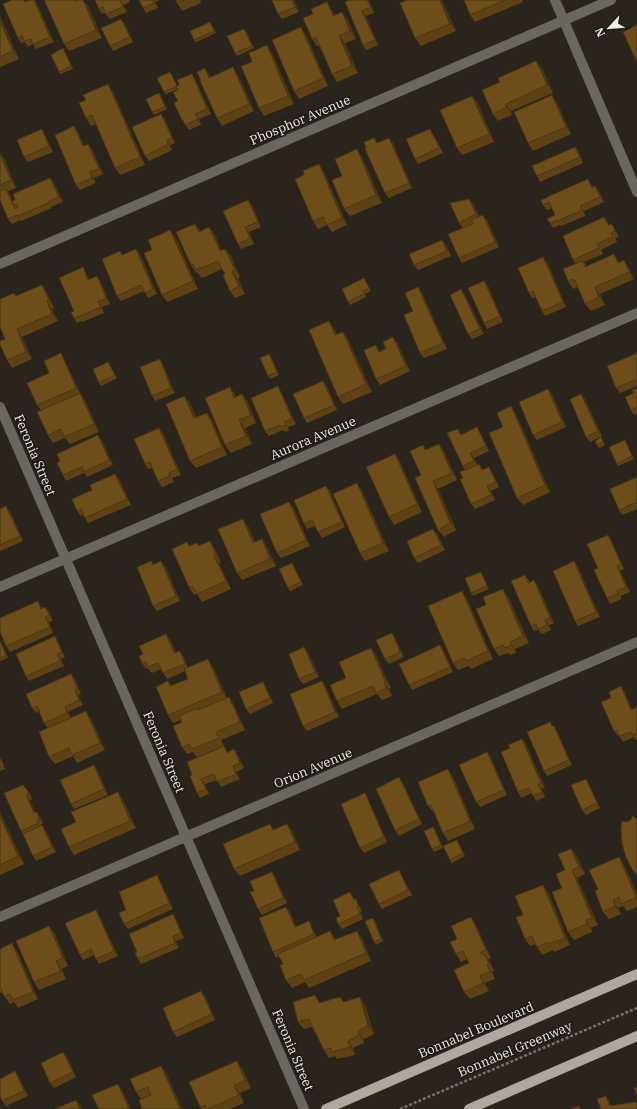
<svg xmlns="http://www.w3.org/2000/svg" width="637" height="1109" font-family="'IBM Plex Serif',serif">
	<rect width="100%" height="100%" fill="#2a241c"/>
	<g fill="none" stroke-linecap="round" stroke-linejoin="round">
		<path stroke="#77726b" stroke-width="2.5" stroke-dasharray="3 2" stroke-linecap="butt" d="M400 1109 637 1008"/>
		<path stroke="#6a6662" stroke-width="10" d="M555 0 637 192
			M0 264 611 0
			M0 407 304 1109
			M0 587 637 313
			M0 917 637 642"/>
		<path stroke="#afa89f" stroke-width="10" d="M326 1109 637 974
			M469 1109 637 1036"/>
	</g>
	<path fill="#5e4216" d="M30 0H35L37 4 54 42 36 49 33 44 28 47 25 42 21 43 18 38 26 2Z
		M44 0H77L88 6 102 38 69 51 64 44Z
		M95 0H129L130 2 123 5 127 12 110 19 105 13 102 14 99 9Z
		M139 0H160L155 2 158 8 146 13 143 8Z
		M176 0H200L201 3 182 11 177 3Z
		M272 0H294L299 12 282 19 278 14Z
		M369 0 374 13 366 16 378 45 366 50 363 45 345 2Z
		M442 0 456 31 421 46 415 38Z
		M464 0H522L523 2 475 22 470 15Z
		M332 10 334 15 348 20 356 39 345 43 358 73 337 82 332 74 319 46H317L312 39Z
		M0 16 19 59 0 67Z
		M121 19 125 24 133 42 113 51 110 46Z
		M212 25 216 33 196 42 194 40Z
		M246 31 254 48 237 56 235 53Z
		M306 35 328 86 299 99 294 91Z
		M65 51 73 69 60 74 59 72Z
		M272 53 294 104 264 116 259 108 252 62Z
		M536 61 542 68 553 93 511 111 512 115 498 121 493 114 500 82Z
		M192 74 195 79 211 114 199 119 201 125 189 130 182 120 178 101V89L166 94 164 92 172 75 177 85H179Z
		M238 75 254 111 222 126 217 118 210 77Z
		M113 92 145 165 120 175 115 168 96 124 91 126 86 118Z
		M159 93 161 96 167 109 154 115 152 112Z
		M472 96 478 103 494 142 462 155 457 148Z
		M557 103 571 134 533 151 528 143Z
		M165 119 175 143 170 145 172 150 149 161 145 156Z
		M74 126 78 132 84 146 88 144 92 149 103 174 94 178 96 183 80 190 76 185Z
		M42 129 45 135 53 152 28 162 24 157Z
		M433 134 438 143 443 153 418 164 415 159Z
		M378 143H393L412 188 389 198 385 193Z
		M575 147 579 152 583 163 540 182 537 176Z
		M0 154 5 160 16 188 8 191 12 201 50 178 54 183 63 202 51 207 52 208 21 221 20 220 12 224 8 219 0 200Z
		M362 157 382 203 350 216 344 209Z
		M319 164 324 172 347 225 332 232 327 225 318 229 313 221Z
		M591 184 593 187 595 186 599 191 604 202 584 211 585 216 561 226 560 225 553 228 550 223 555 215 552 208 547 210 543 205Z
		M248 200 252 205 261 227 249 232 254 244 241 249 238 244Z
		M473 204 479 216 487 220 499 247 462 263 459 258 463 228 459 223Z
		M604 217 609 225 612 224 615 229 619 237 615 238 617 242 601 250 603 254 584 262 586 266 620 262 629 268 634 279 600 294 605 305 591 311 585 304 578 287 573 289 568 281 576 264 573 260Z
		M209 227 215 235 221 250 225 249 231 256 240 277 238 278 245 294 235 298 230 291 225 274 222 269 202 278 197 272 196 273 191 265 201 231Z
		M170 230 176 238 198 289 167 302 162 295 152 250Z
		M446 245 451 256 418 270 414 265Z
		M120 251 123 255 140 254 157 294 148 298 144 291 121 301 117 296Z
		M547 262 566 307 545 316 542 311 536 297 532 298 529 293Z
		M83 267 86 273 89 280 97 276 100 281 110 304 102 307 104 313 82 322 81 321 77 323 74 318Z
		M366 281 371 291 365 294 366 297 350 305 348 302Z
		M42 285 47 292 54 308 52 309 58 321 22 337 32 359 12 368 7 360 5 339 14 293 17 296Z
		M488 286 503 322 487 329 484 323Z
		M418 287 422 293 447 349 424 358 420 353 413 311Z
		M465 295 484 334 472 339 468 334Z
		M334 328 337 334 348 339 372 392 343 404 338 397Z
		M397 342 410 371 380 385 376 379 380 351Z
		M61 353 64 359 80 393 85 400 99 432 70 444 65 438 53 443 48 435 41 410 37 405 49 373Z
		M637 353V386L620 393 616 388Z
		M271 357 279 375 270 379 268 376Z
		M160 359 163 365 175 393 155 401 152 396Z
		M108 362 117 378 101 386 99 383Z
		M327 386 337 410 307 423 304 418Z
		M230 387 236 397 242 394 248 402 256 423 245 428 252 444 231 453 225 445Z
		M637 388V414L634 415 631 410 634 393Z
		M548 389 552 394 566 427 537 440 533 435Z
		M281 392 296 424 288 427 289 430 285 432 283 430 269 436 265 431Z
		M184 396 190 403 196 417 207 413 212 420 227 455 196 468 190 461Z
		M585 399 602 436 590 442 586 437Z
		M516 414 550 492 523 505 517 498 503 427Z
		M480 432 489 451 474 458 477 464 483 470 492 472 499 487 491 491 495 500 475 509 471 504 463 478 465 470 463 466 461 434Z
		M163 433 181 475 172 478 174 482 162 487 158 481 152 468 148 469 145 464Z
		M601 437 605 445 599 448 597 445Z
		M625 440 634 459 618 466 617 464Z
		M102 441 113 465 87 477 84 473 66 481 63 475Z
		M439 444 444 451 457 480 438 489 456 530 444 537 438 530 421 475 423 445 426 450Z
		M395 454 400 462 422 512 394 525 389 517Z
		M115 474 119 479 131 505 88 523 83 515 81 516 77 511 92 490Z
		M637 477V509L622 515 619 510Z
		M357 483 362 491 389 551 365 561 360 553Z
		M326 486 330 491 345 527 322 538 318 532 315 526 307 529 304 524Z
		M289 502 293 507 310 546 281 558 277 553Z
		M0 509 10 511 23 541 0 551Z
		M248 526 255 542 262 539 267 547 276 566 242 580 237 573Z
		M433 529 437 534 445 550 418 563 414 558Z
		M611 540 624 569 620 571 630 592 620 596 622 599 610 604 607 598 598 568Z
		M187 542 189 546 197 543 199 545 215 548 221 563H219L231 589 202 602 197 594 194 595 189 587Z
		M151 561 153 565 165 566 180 601 157 611 153 606Z
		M574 561 578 567 600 617 578 626 575 621Z
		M294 566 303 585 290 591 288 588Z
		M482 574 489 589 473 596 471 593Z
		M525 575 530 582 538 586 554 623 549 625 551 630 542 634 538 630 534 631 531 626Z
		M462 591 467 599 493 659 471 669 469 666 458 670 453 663Z
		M508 596 529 643 515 649 516 653 510 655 508 653 499 656 494 649Z
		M42 607V608L45 607 49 612 53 621 49 622 53 633 10 652 6 646Z
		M392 633 395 638 404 657 389 664 385 659Z
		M55 636 58 642 65 657 61 659 64 666 29 681 26 676Z
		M170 639 176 653 183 656 188 668 213 667 227 698 229 697 234 705 245 730 221 740 224 746 197 757 193 752 187 754 182 747V722L181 720 173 723 168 715V681L172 686 188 679 185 671 167 679 163 673 161 669 152 673 148 668 146 669 142 663Z
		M0 641 2 644 8 658 0 661Z
		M304 647 308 652 319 677 303 684 299 679Z
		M371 648 376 656 391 688 389 689 392 696 382 700 377 694 342 709 337 701 346 678Z
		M444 651 453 672 412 690 409 685Z
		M71 674 75 679 81 694 78 695 83 705 68 712 71 718 91 719 105 750 77 763 73 756 55 764 49 757 48 728 44 723 39 711 36 713 32 708Z
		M322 681 325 686 339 717 307 731 303 726Z
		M266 687 273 703 250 714 246 709Z
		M624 691 632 709 637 707V740H636L634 737 623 742 619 736H618L614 731Z
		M553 726H554L557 731 572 765 547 776 544 771Z
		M522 739 526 744 545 788 542 789 545 797 536 801 532 793 521 798 518 792 510 748Z
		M234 749 238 755 244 768 236 772 240 779 221 787 217 780 205 784 209 794 200 798 197 793 192 775 228 752Z
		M487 752 491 758 507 795 480 807 476 802Z
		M0 757 5 769 0 771Z
		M98 771 108 795 74 809 71 804Z
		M453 777 475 829 448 841 443 833 434 813 428 806Z
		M403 783 422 824 399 836 395 830Z
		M589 784 600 808 586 815 582 810Z
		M25 788 30 793 32 799 30 801 35 813 40 817 43 823 41 824V826L42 825 46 831 56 852 36 861 33 856 23 834 21 831Z
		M365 793 368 799 387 842 364 853 360 848Z
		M123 800 136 828 74 855 69 847Z
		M0 812 24 864 0 875Z
		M287 824 292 831 300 850 240 876 234 869Z
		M435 829 443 848 434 852 432 849Z
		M457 840 465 856 452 863 450 860Z
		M577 856 585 874 577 878 598 925 591 928 592 932 574 940 568 932 562 888 565 870Z
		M619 857 624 865 637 894V907L627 911 623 906 618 908 621 914 609 919 603 912 598 889Z
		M272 872 275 877 287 903 262 915 258 909Z
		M402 876 412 895 382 909 379 904Z
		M160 881 173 909 128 929 124 924Z
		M543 885 548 892 570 945 554 952 553 950 542 955 537 947 536 944 530 946 525 939 523 915Z
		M354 898 355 900 356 899 362 911 360 912 363 919 342 929 338 924 340 916Z
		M290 912 296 927H312L317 937 336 940 362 938 371 961 309 988 305 982 292 988 286 980 283 964 279 956 276 958 273 952Z
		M173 914 176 920 184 938 176 941 179 948 141 964 138 959 137 952Z
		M99 915 118 956 99 964 94 955 83 960 80 955Z
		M471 917 476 925 491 958 488 959 494 971 492 972 495 979 485 983 489 991 470 999 464 992 469 963 467 959 461 962 456 954 457 939Z
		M375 921 383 941 376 945 374 942Z
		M55 934 68 966 62 969 66 979 39 990 34 982Z
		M0 949 17 951 38 999 18 1008 14 1002 10 1004 4 996 3 992 0 993Z
		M315 995 320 1003 340 997 344 1002 365 1005 374 1034 364 1039V1043L353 1048 355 1055 337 1059 335 1056 329 1058 324 1050 312 1027 304 1029 298 1022Z
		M205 996 215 1020 177 1037 173 1032Z
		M63 1052 67 1057 76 1077 54 1088 50 1083Z
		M161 1066 166 1073 182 1109H142L141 1099 136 1092Z
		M242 1068 251 1088 240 1093 244 1103 230 1109H202L200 1107Z
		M19 1077 28 1096 6 1106 2 1101Z"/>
	<path fill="#4c3612" d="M34 0 37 4 54 42 50 37Z
		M83 0 88 6 102 38 96 30Z
		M120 0 123 5 127 12 123 7Z
		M153 0H154L158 8Z
		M292 0H294L299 12 295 7Z
		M367 0H369L374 13 371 7Z
		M440 0H442L456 31 450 24Z
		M327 2 332 10 338 24 333 16Z
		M362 11 366 16 378 45 375 40Z
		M342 12 348 20 356 39 350 31Z
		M0 16 19 59 13 51 0 21Z
		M121 19 125 24 133 42 130 37Z
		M301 27 306 35 328 86 323 78Z
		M244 29 246 31 254 48 252 46Z
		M339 36 345 43 358 73 352 66Z
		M267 45 272 53 294 104 288 96Z
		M63 48 65 51 73 69 71 66Z
		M536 61 542 68 553 93 547 85Z
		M233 67 238 75 254 111 249 104Z
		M205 68 210 76 214 85 209 78Z
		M192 74 195 79 211 114 207 109Z
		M108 84 113 92 145 165 140 157Z
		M159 93 161 96 167 109 165 107Z
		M552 95 557 103 571 134 566 127Z
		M472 96 478 103 494 142 489 134Z
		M506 104 511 111 512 115 507 107Z
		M161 114 165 119 175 143 172 138Z
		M195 114 199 119 201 125 198 119Z
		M74 126 78 132 86 152 83 146Z
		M42 129 45 135 53 152 49 146Z
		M430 129 438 143 443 153 434 138Z
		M389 138 393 143 412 188 409 183Z
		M167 140 170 145 172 150 168 144Z
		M88 144 92 149 103 174 99 169Z
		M575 147 579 152 583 163Z
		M357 149 362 157 382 203 376 195Z
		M0 154 5 160 16 188 11 180Z
		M319 164 324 172 347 225 342 218Z
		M90 172 94 178 96 183 92 178Z
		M50 178 54 183 63 202 59 197Z
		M595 186 599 191 604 202 600 197Z
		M6 189 10 194 14 205 18 214 15 209Z
		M469 199 473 204 480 219 476 214Z
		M248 200 252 205 261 227 258 222Z
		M580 206 584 211 585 216Z
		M483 215 487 220 499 247 495 242Z
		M195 224 201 231 199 232Z
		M612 224 615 229 619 237 615 231Z
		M209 227 215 235 225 259 220 251Z
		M245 227 249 232 254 244 250 238Z
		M170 230 176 238 198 289 193 281Z
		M442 240 446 245 451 256 447 251Z
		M136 249 140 254 157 294 153 289Z
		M225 249 231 256 240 277 235 270Z
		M614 254 619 261 624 270 618 263Z
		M543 257 547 262 566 307 563 302Z
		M624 260 629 268 634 279 629 272Z
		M83 267 92 285 88 280Z
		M232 271 238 278 245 294 239 286Z
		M97 276 100 281 110 304 106 298Z
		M484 281 488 286 503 322 500 316Z
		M42 285 47 292 54 308 49 300Z
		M418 287 422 293 447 349 443 343Z
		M595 287 600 294 605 305 599 297Z
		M461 289 465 295 484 334 480 329Z
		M47 301 52 309 58 321 52 314Z
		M98 302 102 307 104 313 101 307Z
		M329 321 334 328 340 343 335 335Z
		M17 329 22 337 32 359 26 352Z
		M343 332 348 339 372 392 366 384Z
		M393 337 397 342 410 371 406 366Z
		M61 353 64 359 80 393 76 388Z
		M269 354 271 357 279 375 277 372Z
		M160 359 163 365 175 393 171 388Z
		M323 381 327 386 337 410 334 405Z
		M278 386 281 392 296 424 292 419Z
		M230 387 235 394 240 406 234 398Z
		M548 389 552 394 566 427 562 422Z
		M80 393 85 400 99 432 94 424Z
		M242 394 248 402 256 423 251 415Z
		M581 394 585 399 602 436 598 431Z
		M184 396 190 403 199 426 194 418Z
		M511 406 516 414 550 492 545 485Z
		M207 413 212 420 227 455 222 447Z
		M239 420 245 428 252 444 246 436Z
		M477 427 480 432 489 451 486 446Z
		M159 428 163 433 181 475 177 469Z
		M98 435 102 441 113 465 109 460Z
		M439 444 444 451 457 480 452 473Z
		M470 453 474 458 478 466 474 461Z
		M395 454 400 462 422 512 417 504Z
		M489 467 492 472 499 487 496 482Z
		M115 474 119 479 131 505 127 499Z
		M433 481 438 489 456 530 450 523Z
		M357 483 362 491 389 551 383 543Z
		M326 486 330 491 345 527 342 522Z
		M487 486 491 491 495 500 491 495Z
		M289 502 293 507 310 546 306 540Z
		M6 506 10 511 23 541 20 536Z
		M243 519 248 526 258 551 253 543Z
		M433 529 437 534 445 550 441 545Z
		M608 535 611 540 624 569 621 564Z
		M262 539 267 547 276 566 270 559Z
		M210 541 215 548 221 563 216 555Z
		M214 556 219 563 231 589 226 581Z
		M161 561 165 566 180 601 176 596Z
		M574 561 578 567 600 617 596 612Z
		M292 563 294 566 303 585 301 582Z
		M617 566 620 571 630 592 626 587Z
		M481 572 482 574 489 589 487 586Z
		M534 580 538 586 554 623 550 618Z
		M503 589 508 596 529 643 523 636Z
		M462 591 467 599 493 659 488 651Z
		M45 607 49 612 53 621 49 615Z
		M45 617 49 622 53 633Z
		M545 620 549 625 551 630 547 625Z
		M392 633 395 638 404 657 400 652Z
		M166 634 170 639 178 658 174 653Z
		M0 641 2 644 8 658 6 655Z
		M510 642 515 649 516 653 511 645Z
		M440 645 444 651 453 672 450 667Z
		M304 647 308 652 319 677 315 672Z
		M371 648 376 656 391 688 385 681Z
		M180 651 183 656 189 669 185 664Z
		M57 654 61 659 64 666 60 661Z
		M208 659 213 667 227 699 222 692Z
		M71 674 75 679 81 694 77 688Z
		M322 681 325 686 339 717 335 712Z
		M384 681 389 689 392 696 386 688Z
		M263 682 266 687 273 703 270 698Z
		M621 686 624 691 635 715 631 710Z
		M75 690 78 695 83 705 79 700Z
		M229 697 234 705 245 730 240 722Z
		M65 707 68 712 71 718 67 713Z
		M86 711 91 719 105 750 100 743Z
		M554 726 557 731 572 765 569 760Z
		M522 739 526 744 545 788 541 783Z
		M234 749 238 755 244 768 240 763Z
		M487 752 491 758 507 795 504 790Z
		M94 765 98 771 108 795 104 789Z
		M233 766 236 772 240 779 236 774Z
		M448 769 453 777 475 829 470 821Z
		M399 777 403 783 422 824 419 819Z
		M201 779 205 784 209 794 206 789Z
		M586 779 589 784 600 808 597 803Z
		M538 784 542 789 545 797 542 792Z
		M26 788 30 793 32 799 29 794Z
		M118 792 123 800 136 828 130 821Z
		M365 793 368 799 387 842 384 837Z
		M26 795 30 801 38 818 34 813Z
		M0 812 24 864 18 856 0 816Z
		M37 812 40 817 43 823 39 818Z
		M287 824 292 831 300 850 295 842Z
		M42 825 46 831 56 852 52 847Z
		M433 827 435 829 443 848 441 845Z
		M571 849 577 856 585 874 579 867Z
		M619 857 624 865 637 894V899Z
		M399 870 402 876 412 895 408 890Z
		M572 870 577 878 598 925 592 918Z
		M272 872 275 877 287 903 283 898Z
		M157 875 160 881 173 909 169 903Z
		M543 885 548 892 570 945 565 938Z
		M356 899 362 911 358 906Z
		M613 900 618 908 621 914 615 906Z
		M286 907 290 912 299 933 295 927Z
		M357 907 360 912 363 919 360 914Z
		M96 910 99 915 118 956 114 951Z
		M173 914 176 920 184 938 181 933Z
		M471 917 476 925 491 958 486 950Z
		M373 918 375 921 383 941 381 939Z
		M586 920 591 928 592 932 587 924Z
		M309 921 318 939 314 934Z
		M49 926 55 934 68 966 63 958Z
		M330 931 336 939 340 948 334 940Z
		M357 931 362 938 371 961 366 953Z
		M173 936 176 941 179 948 175 943Z
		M12 943 17 951 38 999 33 992Z
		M484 954 490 961 494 971 489 963Z
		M56 961 62 969 66 979 61 971Z
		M487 964 492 972 495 979 490 971Z
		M480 976 485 983 489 991 483 983Z
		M201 991 205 996 215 1020 212 1014Z
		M360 997 365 1005 374 1034 368 1026Z
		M358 1031 364 1039V1043L359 1035Z
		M348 1041 353 1048 355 1055 350 1047Z
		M63 1052 67 1057 76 1077 73 1072Z
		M237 1061 242 1068 251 1088 245 1080Z
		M161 1066 166 1073 182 1109H180Z
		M15 1071 19 1077 28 1096 24 1091Z
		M118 1084 122 1089 131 1109H129Z
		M234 1086 240 1093 244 1103 239 1095Z
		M606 1096 609 1101 613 1109 610 1106Z
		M76 1100 82 1107V1109H80Z"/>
	<path fill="#6d4d19" stroke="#4c3612" d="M12 0H24L25 2 30 0H34L50 37 33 44 31 39 24 41 22 36 18 38 3 4Z
		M44 0H75V1L79 0H83L96 30 64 44Z
		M95 0H120L123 7 106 14 103 7 99 9Z
		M139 0H153L154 3 143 8Z
		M176 0H184L177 3Z
		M272 0H292L295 7 278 14Z
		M349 0H367L371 7 362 11 375 40 363 45 345 2Z
		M407 0H440L450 24 415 38 400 3Z
		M464 0H505L470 15Z
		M327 2 333 16 342 12 350 31 339 36 352 66 332 74 316 37 312 39 303 18 313 14 311 9Z
		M121 19 130 37 110 46 101 28Z
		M0 21 13 51 0 57Z
		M210 22 214 31 194 40 190 31Z
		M637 25V60H636L623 32Z
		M301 27 323 78 294 91 272 40Z
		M244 29 252 46 235 53 227 36Z
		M267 45 288 96 259 108 241 66 252 62 249 53Z
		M63 48 71 66 59 72 51 55Z
		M536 61 547 85 506 104 507 107 493 114 482 90 500 82 498 78Z
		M233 67 249 104 217 118 200 81H201L197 72 205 68 209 78Z
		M170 72 177 86 164 92 157 78Z
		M192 74 207 109 195 114 198 119 185 125 183 120H182L174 103 178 101 173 92 178 90 176 86 179 85 177 80Z
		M108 84 140 157 115 168 92 115 86 118 79 103 86 100 83 95Z
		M159 93 165 107 152 112 146 99Z
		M552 95 566 127 528 143 514 112Z
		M472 96 489 134 457 148 440 110Z
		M161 114 172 138 167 140 168 144 145 156 132 127Z
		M74 126 83 146 88 144 99 169 90 172 92 178 76 185 55 135Z
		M42 129 49 146 24 157 17 140Z
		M430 129 434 138H435L439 148 415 159 406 139Z
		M374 138 377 143 389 138 409 183 385 193 365 149 366 148 364 142Z
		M575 147 580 157 537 176 532 166Z
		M357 149 376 195 344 209 332 180 342 176 335 159Z
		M0 154 11 180 0 185Z
		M319 164 342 218 327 225 323 217 313 221 295 179 304 175 303 171 307 169Z
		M50 178 59 197 48 202V203L18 216 17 215 8 219 0 200V191L6 189 15 209 18 207 16 204 14 205 12 201 15 200 13 194Z
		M588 179 592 188 595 186 600 197 580 206 582 210 557 221V220L550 223 547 219 555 215 549 202 543 205 541 200 547 198V197Z
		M469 199 476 214 459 223 450 203Z
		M248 200 258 222 245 227 250 238 238 244 223 211Z
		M483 215 495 242 459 258 448 234 473 224 471 220Z
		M604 217 608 225 612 224 615 231 611 233 613 237 597 244 599 248 573 260 563 236Z
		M195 224 199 232 209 227 220 251 225 249 235 270 232 271 239 286 230 291 223 275 225 274 218 261 196 270 193 264 191 265 176 232Z
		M170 230 193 281 162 295 144 253 152 250 148 240Z
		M442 240 447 251 414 265 409 254Z
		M136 249 153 289 145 293 141 285 117 296 102 259 120 251 122 255Z
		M614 254 618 263 624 260 629 272 595 287 599 297 585 304 575 280 573 281V279L568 281 563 269 582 261 585 267Z
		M543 257 563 302 542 311 533 291 529 293 518 268Z
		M83 267 88 280 97 276 106 298 98 302 101 307 78 317V316L74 318 71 312 74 311 59 278Z
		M364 278 369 288 363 291 364 294 348 302 342 289Z
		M484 281 500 316 484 323 468 288Z
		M42 285 49 300 47 301 52 314 17 329 26 352 7 360 0 345V341L5 339 0 327V299L14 293 16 296Z
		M418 287 443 343 420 353 404 315 413 311 405 293Z
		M461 289 480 329 468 334 450 295Z
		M329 321 335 335 343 332 366 384 338 397 309 330Z
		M393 337 406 366 376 379 364 350 376 345 379 352 386 349 383 342Z
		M61 353 76 388 37 405 27 383 49 373 44 361Z
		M637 353V379L616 388 607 366Z
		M269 354 277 372 268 376 260 358Z
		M160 359 171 388 152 396 140 367Z
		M108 362 115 375 99 383 93 369Z
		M323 381 334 405 304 418 293 394Z
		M278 386 292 419 284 422 286 425 281 427 280 425 265 431 251 398Z
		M230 387 234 398 242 394 251 415 239 420 246 436 225 445 205 398Z
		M637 388V407L631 410 625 397 634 393 632 390Z
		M548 389 562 422 533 435 519 402Z
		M80 393 94 424 64 437 61 429 48 435 37 412Z
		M581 394 598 431 586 437 570 399Z
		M184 396 194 418 207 413 222 447 190 461 166 404Z
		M511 406 545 485 517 498 489 433 503 427 497 413Z
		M477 427 486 446 470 453 474 461 463 466 447 433 458 429 461 435Z
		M159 428 177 469 169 473 170 476 158 481 150 462 145 464 134 439Z
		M98 435 109 460 84 472 82 467 63 475 57 463 60 461 57 454Z
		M601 437 603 442 597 445 595 441Z
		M625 440 632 456 617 464 609 447Z
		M439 444 452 473 433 481 450 523 438 530 415 478 421 475 410 451 423 445 425 450Z
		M395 454 417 504 389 517 366 467Z
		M479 464 482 470 489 467 496 482 487 486 491 495 471 504 460 479 463 478 460 472Z
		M115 474 127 499 85 518 81 509 77 511 72 499 92 490 90 485Z
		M637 477V502L619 510 610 489Z
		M357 483 383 543 360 553 333 494Z
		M326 486 342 522 318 532 312 520 304 524 294 500Z
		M289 502 306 540 277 553 260 514Z
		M6 506 20 536 0 545V509Z
		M243 519 253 543 262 539 270 559 237 573 218 529Z
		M433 529 441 545 414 558 407 541Z
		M608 535 621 564 617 566 626 587 617 591 618 594 607 598 594 570 598 568 587 544Z
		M210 541 216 555 214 556 226 581 197 594 193 586 189 587 172 549 187 542 189 546 197 543 198 546Z
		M151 561 153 565 161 561 176 596 153 606 137 567Z
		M574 561 596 612 575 621 553 571Z
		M292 563 301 582 288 588 279 569Z
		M481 572 487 586 471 593 465 578Z
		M525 575 528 583 534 580 550 618 545 620 547 625 538 629 536 624 531 626 511 581Z
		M503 589 523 636 510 642 511 645 505 648 503 645 494 649 476 609 486 605 483 597Z
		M462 591 488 651 466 661 464 658 453 663 428 606Z
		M38 601 41 609 45 607 49 615 45 617 50 627 6 646 0 632V618Z
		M392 633 400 652 385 659 376 640Z
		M166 634 174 653 180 651 185 664 163 673 158 663 148 667 146 662 142 663 139 656 143 654 139 646Z
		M55 636 62 652 57 654 60 661 26 676 16 654Z
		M0 641 6 655 0 658Z
		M440 645 450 667 409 685 399 664Z
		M304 647 315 672 299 679 289 654Z
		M371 648 385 681H384L386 688 376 693 373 686 337 701 330 685 346 678 339 662Z
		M208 659 222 692 168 715 156 687 168 681 170 686 188 679 184 669Z
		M71 674 77 688 75 690 79 700 65 707 67 713 44 723 37 706 32 708 26 694Z
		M322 681 335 712 303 726 290 694Z
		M263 682 270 698 246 709 239 692Z
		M621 686 631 710 637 707V729H636L637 733 632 735 631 732 619 736 617 730 614 731 601 702 611 698 609 692Z
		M229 697 240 722 216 732 219 738 192 749 189 744 182 747 173 726 182 722 179 716 197 708 198 710Z
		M86 711 100 743 72 755 69 748 49 757 39 732Z
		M550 722 552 726H554L569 760 544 771 527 732Z
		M522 739 541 783 538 784 542 792 533 796 529 788 518 792 501 752 510 748 508 745Z
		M224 746 227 753 234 749 240 763 233 766 236 774 217 782 214 774 201 779 206 789 197 793 190 776 192 775 187 762Z
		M487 752 504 790 476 802 459 765Z
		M0 758 4 766 0 768Z
		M94 765 104 789 71 804 60 780Z
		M448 769 470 821 443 833 431 805 428 806 418 782Z
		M399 777 419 819 395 830 376 789Z
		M586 779 597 803 582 810 571 785Z
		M23 785 25 788H26L29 794 26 795 34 813 37 812 39 818 37 819 39 823 21 831 4 793Z
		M118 792 130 821 69 847 61 829 76 822 71 812Z
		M365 793 384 837 360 848 341 804Z
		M632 815 637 820V875L632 869 626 857 622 844 621 830 622 821 626 822 629 821 632 818Z
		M0 816 18 856 0 865Z
		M270 824 273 830 287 824 295 842 234 869 223 844Z
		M42 825 52 847 33 856 23 834Z
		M433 827 441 845 432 849 424 831Z
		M457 840 463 853 450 860 443 846Z
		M571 849 579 867 572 870 592 918 586 920 587 924 568 932 552 892 562 888 556 874 565 870 558 854Z
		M619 857 636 897 621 904 619 897 613 900 615 906 603 912 595 891 598 889 589 870Z
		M399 870 408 890 379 904 369 884Z
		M272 872 283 898 258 909 250 892 254 891 250 881Z
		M157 875 169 903 124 924 119 913 126 910 119 892Z
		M543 885 565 938 549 944 548 942 537 947 532 936 525 939 516 917 523 915 515 896Z
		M350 892 354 900 356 899 358 906 357 907 360 914 338 924 336 918 340 916 333 900Z
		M286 907 295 927 309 921 314 934 273 952 259 918Z
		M96 910 114 951 96 959 91 949 80 955 65 923Z
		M173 914 181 933 173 936 175 943 138 959 135 953 137 952 129 934Z
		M471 917 486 950 481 952 482 955 484 954 489 963 487 964 490 971 480 976 483 983 464 992 454 970 469 963 463 951 456 954 450 942 457 939 451 926Z
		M373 918 381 939 374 942 365 921Z
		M49 926 63 958 56 961 61 971 34 982 16 941Z
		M330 931 334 940 357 931 366 953 304 980 301 974 286 980 280 965 283 964 278 954Z
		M12 943 33 992 13 1000 10 994 4 996 0 986V949Z
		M201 991 212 1014 173 1032 163 1008Z
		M315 995 319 1003 340 997 343 1002 360 997 368 1026 358 1031 359 1035 348 1041 350 1047 332 1052 331 1048 324 1050 309 1019 298 1022 293 1002Z
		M63 1052 73 1072 50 1083 41 1063Z
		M237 1061 245 1080 234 1086 239 1095 208 1109H207L205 1105 200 1107 189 1082Z
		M161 1066 180 1109H142L139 1100 151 1095 148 1087 136 1092 130 1079Z
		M15 1071 24 1091 2 1101 0 1096V1079Z
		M118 1084 129 1109H99L92 1095Z
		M637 1087V1095L634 1088Z
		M606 1096 610 1106 636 1102 637 1105V1109H601L597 1099Z
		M76 1100 80 1109H55Z
		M579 1106 580 1109H571Z"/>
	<g text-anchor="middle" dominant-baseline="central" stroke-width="3.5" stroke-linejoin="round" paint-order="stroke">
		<g font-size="13" fill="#f1ede7" stroke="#201b13">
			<text transform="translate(300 120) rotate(-23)">Phosphor Avenue</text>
			<text transform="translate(313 438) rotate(-23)">Aurora Avenue</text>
			<text transform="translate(35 455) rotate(67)">Feronia Street</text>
			<text transform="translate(164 752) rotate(67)">Feronia Street</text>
			<text transform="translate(313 768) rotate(-23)">Orion Avenue</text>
			<text transform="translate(476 1030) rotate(-23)">Bonnabel Boulevard</text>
			<text transform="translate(515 1049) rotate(-23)">Bonnabel Greenway</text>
			<text transform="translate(293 1050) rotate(67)">Feronia Street</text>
		</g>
	</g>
	<g transform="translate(609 28) rotate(244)" stroke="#201b13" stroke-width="3" paint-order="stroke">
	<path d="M0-3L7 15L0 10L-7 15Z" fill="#f1ede7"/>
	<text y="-6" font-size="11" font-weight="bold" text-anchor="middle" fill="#f1ede7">N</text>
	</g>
</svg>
